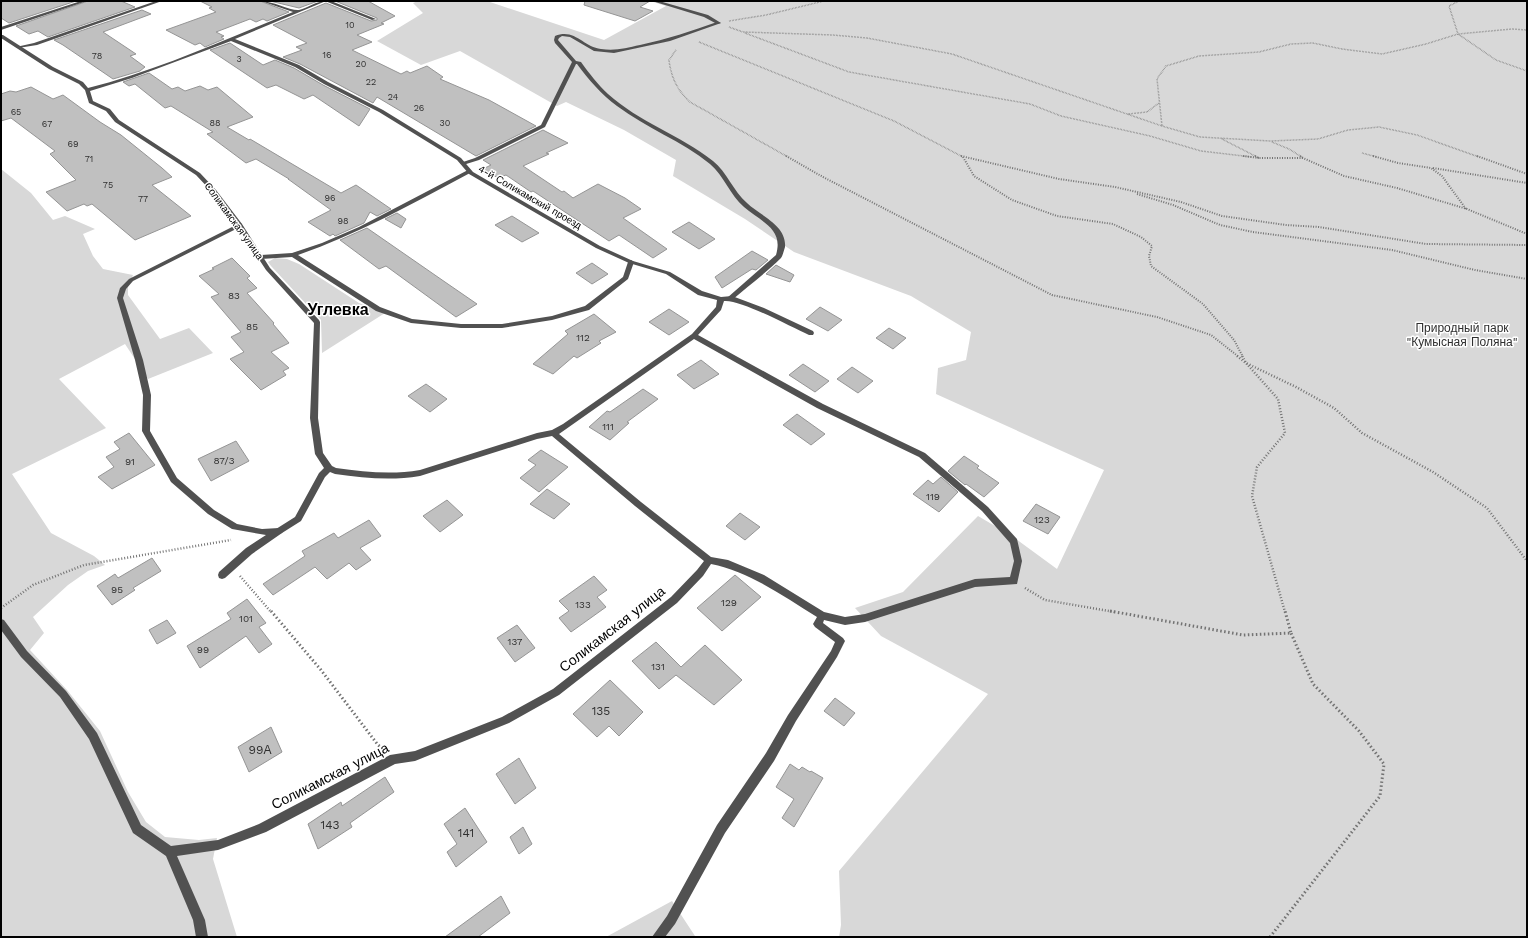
<svg xmlns="http://www.w3.org/2000/svg" width="1528" height="938" font-family="'Work Sans',sans-serif">
	<rect width="100%" height="100%" fill="#fff"/>
	<path fill="#d8d8d8" d="M418 1H487L604 40 666 6 650 1H1527V937H839L841 925 839 871 988 694 881 636 855 608 903 592 978 516 1012 536 1057 569 1104 470 936 394 938 368 966 360 971 332 911 296 794 252 745 219 673 176 676 160 624 130 566 102 557 106 460 51 421 65 377 41 423 13 413 3Z
		M1 169 31 193 53 220 65 216 95 229 83 234 93 256 103 269 133 275 128 287V295L160 339 189 328 213 353 148 379 125 344 59 379 106 428 12 474 51 533 94 556 105 565 88 571 68 585 33 617 44 633 30 650 67 690 100 731 128 792 146 822 165 837 199 840 217 838 213 859 237 937H1Z
		M275 258 287 259 299 264 359 303 385 313 322 353 321 320 271 266 268 262Z
		M672 901 695 936 694 937H606Z"/>
	<path fill="#c0c0c0" stroke="#959595" d="M1 1H76L9 23 1 18Z
		M88 1H121L135 7 48 37 38 31 29 34 16 26Z
		M200 1H260L289 12 267 21 263 19 256 22 250 19 216 32 224 36 221 37 224 39 205 47 200 43 195 45 166 30 216 12 209 8 212 7Z
		M270 1H318L299 8Z
		M335 1H368L395 16 381 23 384 24 357 35 372 42 352 50 401 74 407 71 410 73 427 66 443 77 440 79 489 100 536 126 476 156 377 97 373 103 300 64 283 57 302 50 296 47 307 43 273 25 326 3 371 21 377 20V18Z
		M585 1H650L640 7 653 11 635 21 584 5Z
		M142 10 151 14 103 32 136 54 130 56 145 67 140 71 113 79 63 45 54 40Z
		M230 43 263 65 275 60 294 68 323 85 370 109 359 126 313 95 304 99 276 85 267 88 210 50Z
		M149 73 172 89 178 87 185 91 200 86 208 90 217 87 253 117 227 127 249 140 250 139 341 193 356 185 391 209 377 216 370 212 364 223 335 236 333 234 330 236 308 222 331 210 288 179H289L256 159 246 163 207 134 213 132 171 106 165 108 135 84 129 86 123 82Z
		M31 87 53 99 63 95 100 122 121 135 162 168 172 177 152 185 191 216 135 240 92 204 87 206 84 204 67 211 46 192 76 180 50 154 55 151 11 118 1 121V94L10 91 16 92Z
		M543 130 568 143 546 153 549 154 523 166 562 192 564 191 573 198 598 184 625 198 641 209 623 218 667 249 653 258 619 235 609 241 533 191 531 192 506 175 498 178 483 169 491 165 483 160Z
		M397 213 406 219 401 228 385 219Z
		M512 216 539 233 522 242 495 225Z
		M689 222 715 239 699 249 672 232Z
		M367 228 445 282 477 304 456 317 386 266 379 269 340 240Z
		M752 251 768 260 756 270 752 269 722 288 715 277Z
		M232 258 250 276 247 278 257 288 247 293 274 323 273 324 289 343 271 352 289 368 283 371 286 375 261 390 230 359 244 352 231 337 241 332 211 297 219 294 199 276 214 269 212 268Z
		M592 263 608 274 592 284 576 273Z
		M776 265 794 275 790 282 766 274Z
		M820 307 842 320 828 331 806 319Z
		M669 309 689 322 669 335 649 322Z
		M594 314 616 332 599 341 601 343 577 358 574 356 553 374 533 364 568 334 565 331Z
		M889 328 906 338 893 349 876 338Z
		M701 360 719 374 694 389 677 375Z
		M803 364 829 381 815 392 789 375Z
		M852 367 873 381 858 393 837 379Z
		M426 384 447 399 430 412 408 396Z
		M643 389 658 399 627 422 629 423 610 440 589 427 607 411 610 412Z
		M797 414 825 434 811 445 783 425Z
		M129 433 155 465 112 489 98 477 114 467 106 457 120 449 114 442Z
		M236 441 249 461 211 481 198 459Z
		M541 450 568 467 539 492 520 478 536 465 528 460Z
		M964 456 979 466 977 468 999 483 984 497 966 484 965 485 948 471Z
		M941 477 958 492 939 512 913 494 928 480 933 484Z
		M547 489 570 504 554 519 530 504Z
		M447 500 463 515 440 532 423 516Z
		M1036 504 1060 517 1048 534 1023 521Z
		M740 513 760 527 745 540 726 526Z
		M369 520 381 536 360 548 371 560 356 570 349 563 327 579 315 567 273 595 263 584 305 556 302 551 334 533 338 538Z
		M152 558 161 571 133 588 135 590 112 605 97 586 115 574 118 578Z
		M735 575 761 597 722 631 697 608Z
		M594 576 607 590 597 597 606 607 571 632 559 618 569 611 559 601Z
		M247 599 266 623 259 627 272 644 259 653 246 636 200 668 187 646 231 619 227 613Z
		M167 620 176 633 157 644 149 630Z
		M517 625 535 648 515 662 497 638Z
		M656 642 681 667 705 645 742 680 714 705 676 675 659 689 632 661Z
		M610 680 643 712 619 736 609 726 597 737 573 714Z
		M835 698 855 713 844 726 824 711Z
		M271 727 282 752 249 772 238 747Z
		M519 758 536 788 515 804 496 774Z
		M790 764 799 770 802 767 810 772 811 771 823 778 794 827 782 818 794 799 776 787Z
		M385 777 394 792 350 823 352 827 318 849 308 824 341 802 342 806Z
		M465 808 487 842 456 867 447 852 457 844 444 824Z
		M523 827 532 844 519 854 510 837Z
		M501 896 510 913 478 937H445Z"/>
	<g fill="none" stroke-linecap="round" stroke-linejoin="round">
		<path stroke="#737373" stroke-width="1.5" stroke-dasharray="0.5 1" stroke-linecap="butt" d="M1459 1 1449 6 1458 34 1496 60 1527 71
			M729 21 766 15 824 1
			M729 27 743 32 833 35 867 38 952 54 1162 126 1200 137 1270 141 1318 139 1348 130 1379 127 1417 135 1479 157
			M745 33 849 72 1030 104 1061 116 1150 136 1201 151 1252 157
			M699 42 894 121 963 157
			M676 50 669 60C671 77 677 90 690 102L788 157
			M1128 114 1147 112 1159 103
			M1162 126 1157 79 1166 66 1199 56 1259 52 1291 44 1313 43 1342 49 1382 54 1426 44 1458 34 1512 29 1527 30
			M1222 139 1257 157
			M1272 142 1289 149 1302 157
			M1362 153 1377 157"/>
		<path stroke="#737373" stroke-width="2" stroke-dasharray="1 1.5" stroke-linecap="butt" d="M786 156 823 177 1052 295 1157 317 1211 335 1239 357
			M961 156 1059 179 1115 187 1181 202 1222 216 1286 225 1319 227 1426 244 1527 245
			M1243 156 1259 158
			M1255 156 1259 158H1303L1344 176 1397 188 1467 209 1527 234
			M1300 156 1303 158
			M1373 156 1398 163 1431 168 1442 176 1466 209
			M1477 156 1527 174
			M963 157 974 176 1012 200 1057 216 1113 224 1141 237 1152 246 1149 256 1151 266 1203 304 1234 340 1243 357
			M1433 168 1527 183
			M1137 194 1173 205 1220 225 1253 232 1392 250 1475 270 1527 279"/>
		<path stroke="#737373" stroke-width="2.5" stroke-dasharray="1 2" stroke-linecap="butt" d="M1237 356 1246 363 1278 399 1285 433 1257 467 1252 496 1285 612
			M1242 356 1246 363 1296 387 1334 408 1362 433 1433 472 1487 508 1527 561
			M240 576 271 612
			M1025 588 1045 600 1115 612
			M1 608 33 585 84 565 231 540"/>
		<path stroke="#737373" stroke-width="3" stroke-dasharray="1.5 2.5" stroke-linecap="butt" d="M271 611 321 670 378 745 383 749
			M1110 611 1243 635 1291 633 1285 611
			M1270 937 1380 796 1384 764 1359 731 1313 684 1291 633"/>
		<path fill="#515151" fill-rule="evenodd" d="M81 1H87L1 30V27Z
			M156 1H162L37 45 18 48 16 47 34 43Z
			M325 1H331L376 19 372 20Z
			M717 22 721 23 670 41 614 53 594 51 570 37 562 36 559 38 558 40 576 61 581 62C589 73 598 85 608 94 639 122 680 135 713 161 727 172 733 191 747 203 759 215 787 225 785 247 784 250 783 255 781 258 767 272 748 286 732 300H730L727 298 776 255C784 228 761 222 744 207 730 195 724 176 710 164 682 141 646 128 617 106 601 94 589 80 577 64H576L545 127 479 160 463 165 460 163 475 158 541 125 572 62 555 43 554 40 555 36C575 28 583 47 601 49 616 51 626 48 640 45 667 39 692 31 717 22Z
			M468 170 471 172 470 173C414 203 358 234 298 255L380 307 412 319 461 324H502L552 316 585 306 623 277 628 262 631 260 634 262 628 279 589 310 552 320 502 328H461L411 323 376 311 292 257 261 259 258 257 261 255 292 253 322 243 359 227Z
			M240 223 242 224V226L133 281 126 289 123 298 143 360 151 395 150 431 177 478 214 510 237 524 262 529 279 528 282 529 283 531 282 533 252 554 225 578 222 579 219 578 218 575 219 572 246 548 266 535 232 529 208 514 171 482 142 431 143 395 135 360 117 298 120 288 129 279Z"/>
		<path fill="#515151" fill-rule="evenodd" d="M261 1C272 1 291 11 299 10 308 8 316 1 326 1L235 39 299 65 328 82 383 110 461 158 473 172 600 246 633 261 670 272 702 291 721 297 732 296 764 308 813 331 814 333 813 335H809C791 327 740 299 724 301L721 310 698 335 823 404 925 453 988 507 1017 539 1022 561 1017 584 975 587 865 622 845 625 824 620 823 623 843 638 845 641 837 657 796 721 774 761 725 833 675 924 665 937H652L667 916 717 825 766 753 788 715 831 651 835 642 815 627 813 624 817 617C783 596 750 572 711 564L703 576 677 603 559 695 509 723 415 761 395 764 266 832 218 850 177 856 205 920 208 937H196L193 920 166 856 133 833 89 739 60 697 21 657 1 630V619L4 620 27 651 66 691 97 733 141 825 171 846 218 840 259 824 390 755 415 751 502 717 553 689 671 597 697 570 704 561 635 506 552 436 537 439 420 476C391 481 364 478 335 474L330 472 325 477 301 521 282 533 279 534 276 533 275 531 276 529 295 517 319 473 324 468 315 454 310 418 314 323 266 270 237 226 212 192 196 175 115 122 106 111 89 103 85 90 79 84 49 69 1 38V35H3L53 67 83 82 88 88C159 70 226 39 293 12ZM231 41 295 67 324 84 379 112 457 160 469 174 596 248 629 263 666 274 698 295 717 300 716 307 692 334 563 424 552 430 537 433 420 470C392 475 365 472 336 468L332 466 323 453 318 418 320 322 319 320 270 268 242 224 216 190 200 173 119 120 110 109 93 101 90 91 132 78ZM694 339 817 408 919 457 982 511 1010 543 1014 561 1010 577 975 579 865 614 845 617 824 612 764 575 728 560 711 557 641 502 559 434Z
			M652 1H659L708 15 721 23 717 24 704 17Z"/>
	</g>
	<g text-anchor="middle" dominant-baseline="central" stroke-width="3" stroke-linejoin="round" paint-order="stroke">
		<g font-size="9" fill="#303030">
			<text x="350" y="25">10</text>
			<text x="327" y="55">16</text>
			<text x="97" y="56">78</text>
			<text x="239" y="59">3</text>
			<text x="361" y="64">20</text>
			<text x="371" y="82">22</text>
			<text x="393" y="97">24</text>
			<text x="419" y="108">26</text>
			<text x="16" y="112">65</text>
			<text x="215" y="123">88</text>
			<text x="445" y="123">30</text>
			<text x="47" y="124">67</text>
			<text x="73" y="144">69</text>
			<text x="89" y="159">71</text>
			<text x="108" y="185">75</text>
			<text x="330" y="198">96</text>
			<text x="143" y="199">77</text>
			<text x="343" y="221">98</text>
		</g>
		<g font-size="10" fill="#000" stroke="#fff">
			<text transform="translate(530 197) rotate(30)">4-й Соликамский проезд</text>
			<text transform="translate(234 221) rotate(54)">Соликамская улица</text>
		</g>
		<g font-size="10" fill="#303030">
			<text x="234" y="295">83</text>
			<text x="252" y="326">85</text>
			<text x="583" y="337">112</text>
			<text x="608" y="426">111</text>
			<text x="224" y="460">87/3</text>
			<text x="130" y="461">91</text>
			<text x="933" y="496">119</text>
			<text x="1042" y="519">123</text>
			<text x="117" y="589">95</text>
			<text x="729" y="602">129</text>
			<text x="583" y="604">133</text>
			<text x="246" y="618">101</text>
			<text x="515" y="641">137</text>
			<text x="203" y="649">99</text>
			<text x="658" y="666">131</text>
		</g>
		<g font-size="12" fill="#2f2f2f" stroke="#fff">
			<text x="1462" y="328">Природный парк<tspan x="1462" dy="14">"Кумысная Поляна"</tspan></text>
		</g>
		<g font-size="12" fill="#303030">
			<text x="601" y="711">135</text>
			<text x="260" y="750">99А</text>
			<text x="330" y="825">143</text>
			<text x="466" y="833">141</text>
		</g>
		<g font-size="14" fill="#000" stroke="#fff">
			<text transform="translate(612 629) rotate(-38)">Соликамская улица</text>
			<text transform="translate(330 776) rotate(-27)">Соликамская улица</text>
		</g>
		<g font-size="16" font-weight="bold" fill="#000" stroke="#fff">
			<text x="338" y="309">Углевка</text>
		</g>
	</g>
	<rect width="1528" height="938" fill="none" stroke="#000000" stroke-width="4"/>
</svg>
